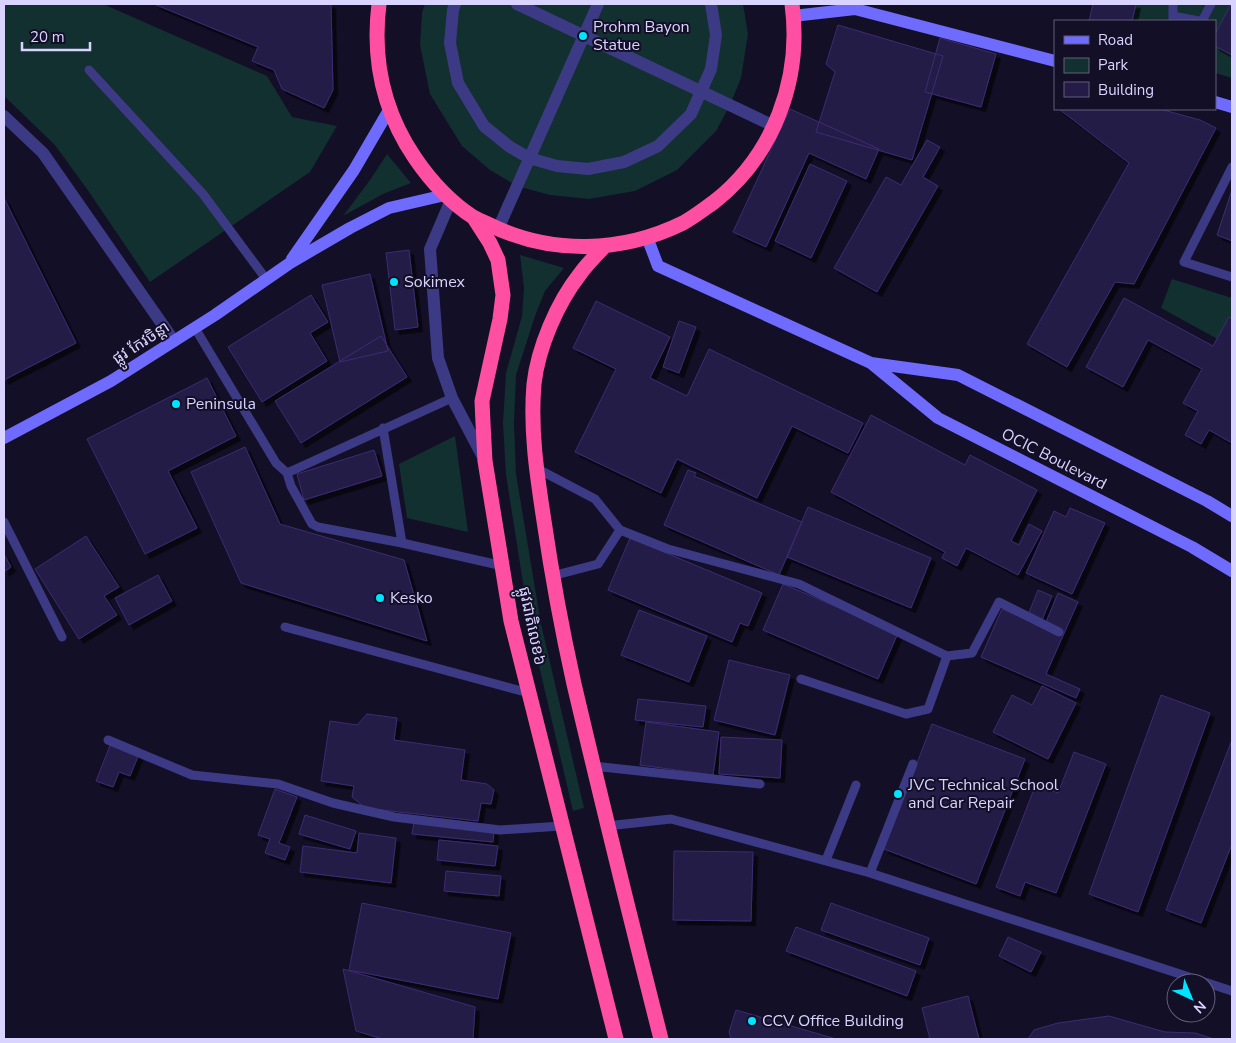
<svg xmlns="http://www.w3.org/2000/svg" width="1236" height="1043" font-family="'Nunito Sans','Noto Sans Khmer',sans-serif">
	<defs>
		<filter id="shadow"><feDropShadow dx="4.5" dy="4.5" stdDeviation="0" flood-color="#0009"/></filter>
	</defs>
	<rect width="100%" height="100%" fill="#130f26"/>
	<path fill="#12302f" d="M4 4H103L267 76 292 117 337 126 310 172 150 282 87 189 55 145 4 96Z
		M425 4H743L748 34 741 78 730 105 716 131 677 170 635 191 589 199 550 195 517 186 490 170 462 146 430 94 420 45 422 13Z
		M1099 4H1232V78L1215 73V21H1094Z
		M387 154 411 183 383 194 343 216 370 180Z
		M520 255 564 268 545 291 535 316 516 375 514 423 516 474 541 624 584 808 573 811 530 627 506 475 503 423 506 373 522 316 524 288Z
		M1172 279 1232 298V347L1161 308Z
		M455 436 468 532 407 518 399 464Z"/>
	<path fill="#241b47" stroke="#3b2d73" filter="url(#shadow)" d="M154 4H331L333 90 324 108 282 89 274 70 252 61 258 47Z
		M1093 4H1136L1132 21H1089Z
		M1231 4H1232V55L1215 46V34Z
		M838 25 943 56 912 160 816 132 835 72 826 64Z
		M940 38 996 54 981 107 925 92Z
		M790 109 879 149 866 179 809 153 766 247 733 232Z
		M1059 109H1160L1200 120 1216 128 1134 284 1115 282 1067 367 1027 344 1129 163Z
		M927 140 940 147 923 177 938 186 877 292 834 268 886 177 901 185Z
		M810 164 847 181 811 258 775 241Z
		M1232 190V241L1217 235Z
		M4 198 76 343 4 380Z
		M409 250 418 327 395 330 386 253Z
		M370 274 388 351 340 362 322 285Z
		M311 295 328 322 310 333 327 361 262 402 228 347Z
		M1124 298 1213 346 1229 317 1232 318V443L1209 430 1201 444 1185 435 1198 411 1183 403 1202 369 1148 340 1123 387 1086 367Z
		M596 301 670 337 650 378 687 396 709 349 863 423 848 453 792 426 757 498 677 459 661 493 575 452 616 369 573 348Z
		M679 321 696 327 679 373 663 367Z
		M381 336 407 377 301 443 275 401Z
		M207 378 236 436 168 471 197 528 145 554 87 439Z
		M871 415 965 465 970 455 1037 490 1011 541 1019 545 1029 524 1042 531 1018 575 966 548 957 566 942 558 945 552 831 492Z
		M245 447 280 524 404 560 427 641 241 583 191 472Z
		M374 450 382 476 304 500 297 474Z
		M688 470 696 473 694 476 802 522 779 575 664 525Z
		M808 507 931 558 911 608 787 557Z
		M1070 508 1105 523 1072 594 1026 573 1054 511 1066 517Z
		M86 536 119 587 104 596 117 615 79 639 35 569Z
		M630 538 762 593 748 626 740 623 732 642 608 590Z
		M4 554 11 567 4 572Z
		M158 575 172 601 129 625 115 598Z
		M783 584 898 633 878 679 763 630Z
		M1038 590 1052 596 1042 620 1028 615Z
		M1058 593 1078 602 1046 674 1080 689 1076 698 981 657 1002 609 1044 627Z
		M639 610 707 636 689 682 621 655Z
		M729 660 790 675 775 735 714 720Z
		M1042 686 1076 703 1048 759 993 732 1012 695 1032 705Z
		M1161 695 1210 713 1138 912 1089 894Z
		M638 699 706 706 703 727 635 720Z
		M367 714 397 718 394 740 465 750 461 780 487 784 494 790 491 804 481 803 478 821 365 808 352 797 354 786 321 781 330 721 357 725Z
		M646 722 719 732 713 775 640 765Z
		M932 724 1025 759 976 884 884 849Z
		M721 737 782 740 780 778 719 774Z
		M1232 740V844L1201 923 1166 910Z
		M111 743 139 754 130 776 119 772 113 787 96 781Z
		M1074 752 1106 764 1056 893 1025 882 1020 896 996 887 1036 784 1058 793Z
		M275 789 297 797 279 843 290 847 285 860 265 853 270 839 258 835Z
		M305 815 356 831 350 849 299 834Z
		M414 822 494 831 493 842 412 834Z
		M359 833 396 838 391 883 300 872 303 846 357 853Z
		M439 840 498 846 495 866 437 860Z
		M674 851 753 852 751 921 673 920Z
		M446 871 501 876 499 896 444 891Z
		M362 903 511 933 498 999 349 970Z
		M831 903 929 938 920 965 821 930Z
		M796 927 916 971 907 996 786 951Z
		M1008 937 1041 952 1031 972 999 956Z
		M343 969 475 1007 473 1039H383L356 1031Z
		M968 996 979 1039H930L922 1008Z
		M736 1010 836 1039H731L729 1032Z
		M1109 1016 1165 1032 1195 1033 1214 1039H1028L1034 1030 1058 1023Z"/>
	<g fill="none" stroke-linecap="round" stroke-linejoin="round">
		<path stroke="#3d3a85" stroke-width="9" d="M1173 16 1199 21
			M1173 21V4
			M1202 21 1211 4
			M89 70 203 194 266 279
			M1232 167 1184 262 1232 277
			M195 328 276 463 287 473 291 486 312 524 318 527 402 543 503 566
			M383 428 402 543
			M536 468 595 499 620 530 598 564 552 576
			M287 473 452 398
			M4 522 62 637
			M620 530 668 549 799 584 947 656 972 653 999 602 1059 632
			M285 627 529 693
			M801 679 906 714 928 709 947 656
			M108 740 192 775 278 784 333 803 394 817 500 830 562 826
			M593 766 760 784
			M607 826 671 819 870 873 1232 991
			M826 860 856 785
			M870 873 913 764"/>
		<path stroke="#3d3a85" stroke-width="12" d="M455 4 453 10 450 43 458 83 484 126 510 147 529 158 557 166 588 169 624 162 658 146 691 114 711 69 716 35 711 4
			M517 4 774 126
			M4 116 43 153 174 341
			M451 200 430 249 438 358 452 398 484 459
			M498 229 598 4"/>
		<path stroke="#6f6bff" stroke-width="12" d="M793 16 855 9 1055 61
			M1215 102 1232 107
			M647 237 658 266 871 363 938 418 1192 547 1232 571
			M292 259 354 170 389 110
			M871 363 958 375 1207 501 1232 516
			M4 438 111 381 215 315 290 263 350 228 389 208 445 195"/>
		<path stroke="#ff4fa3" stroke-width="15" d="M379 4C372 60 383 111 415 158 430 180 450 202 473 217 478 220 484 222 490 225 551 255 622 253 683 223 694 217 704 209 714 202 774 155 802 79 792 4
			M474 218 490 243 498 260 503 295 500 319 482 401 483 423 485 461 511 621 616 1039
			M605 246C596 255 587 264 580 274 557 303 538 348 534 384 530 430 537 475 544 521 552 576 562 630 574 684 602 803 631 921 661 1039"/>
	</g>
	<g fill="#00e5ff" stroke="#130f26" stroke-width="2">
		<circle cx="583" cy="36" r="5"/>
		<circle cx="394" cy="282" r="5"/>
		<circle cx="176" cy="404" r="5"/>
		<circle cx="380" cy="598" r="5"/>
		<circle cx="898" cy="794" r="5"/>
		<circle cx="752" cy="1021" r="5"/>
	</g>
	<g text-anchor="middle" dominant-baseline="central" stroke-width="4" stroke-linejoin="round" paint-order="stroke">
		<g font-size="16" fill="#d9d4ff" stroke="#130f26" text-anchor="start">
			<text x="593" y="27">Prohm Bayon<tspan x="593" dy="18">Statue</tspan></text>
			<text x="404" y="282">Sokimex</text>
			<text x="186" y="404">Peninsula</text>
			<text x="390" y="598">Kesko</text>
			<text x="908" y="785">JVC Technical School<tspan x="908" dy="18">and Car Repair</tspan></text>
			<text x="762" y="1021">CCV Office Building</text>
		</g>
		<g font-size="16" fill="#d9d4ff" stroke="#130f26">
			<text transform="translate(141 343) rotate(-33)">ផ្លូវ កែវចិន្តា</text>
			<text transform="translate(1054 459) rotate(27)">OCIC Boulevard</text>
			<text transform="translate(532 626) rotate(78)">ផ្លូវជាតិលេខ៦</text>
		</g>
	</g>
	<rect width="1236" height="1043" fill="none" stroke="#d9d4ff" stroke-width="10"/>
	<rect x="1054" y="20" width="162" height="90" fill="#130f26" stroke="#625e7d"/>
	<rect x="1064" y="36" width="25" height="8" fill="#6f6bff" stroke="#625e7d"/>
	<text x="1098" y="45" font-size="15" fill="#d9d4ff">Road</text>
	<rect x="1064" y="58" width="25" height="15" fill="#12302f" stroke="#625e7d"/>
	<text x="1098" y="70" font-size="15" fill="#d9d4ff">Park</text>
	<rect x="1064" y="82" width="25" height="15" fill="#241b47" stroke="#625e7d"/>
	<text x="1098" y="95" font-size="15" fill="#d9d4ff">Building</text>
	<g transform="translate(1191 998) rotate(136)"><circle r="24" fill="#130f26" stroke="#625e7d"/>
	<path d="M0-4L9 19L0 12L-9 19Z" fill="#00e5ff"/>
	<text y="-8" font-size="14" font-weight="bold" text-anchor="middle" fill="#d9d4ff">N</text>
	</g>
	<path d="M22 42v8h68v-8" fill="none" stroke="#d9d4ff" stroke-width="2.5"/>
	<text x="30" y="42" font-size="15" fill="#d9d4ff" stroke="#130f26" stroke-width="4" paint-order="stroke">20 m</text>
</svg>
